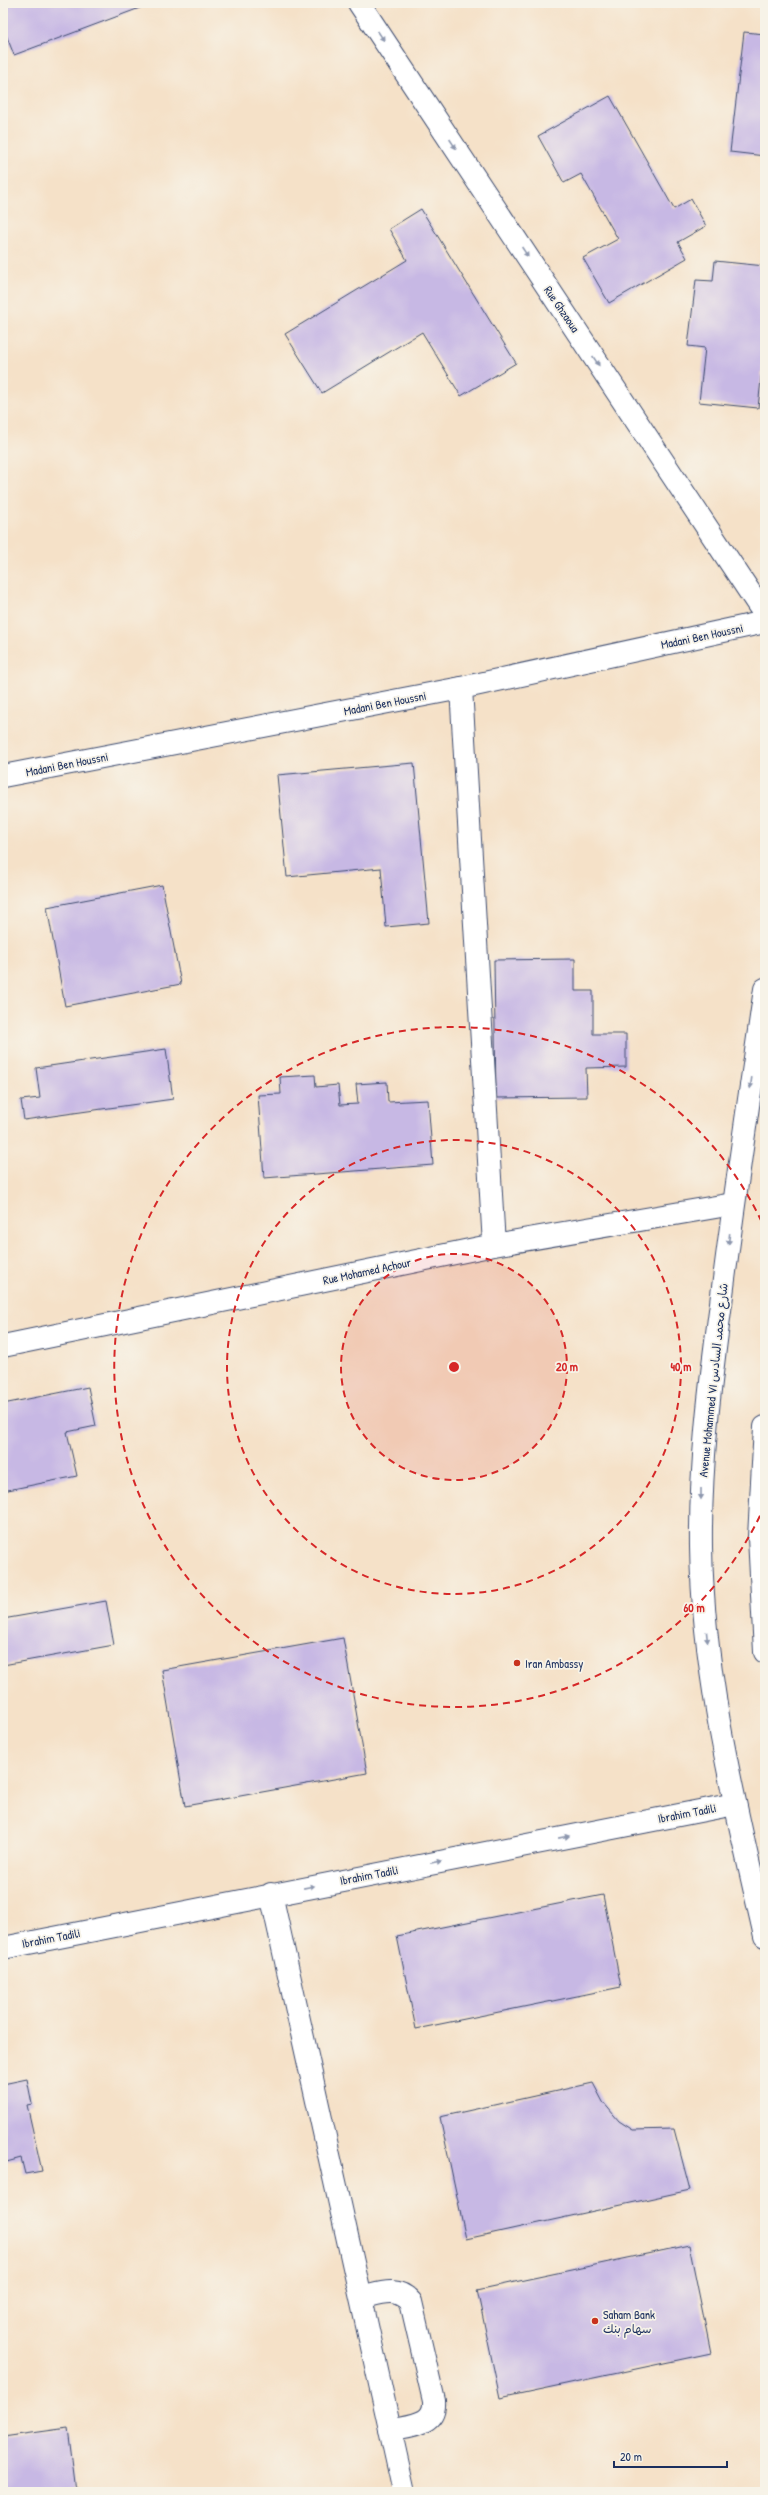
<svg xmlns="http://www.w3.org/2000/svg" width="768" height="2495" font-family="'Patrick Hand','Playpen Sans Arabic',sans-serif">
	<rect width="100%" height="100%" fill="#f7f3e8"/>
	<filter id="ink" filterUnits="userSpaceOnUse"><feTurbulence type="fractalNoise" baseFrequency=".025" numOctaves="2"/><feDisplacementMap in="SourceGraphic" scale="8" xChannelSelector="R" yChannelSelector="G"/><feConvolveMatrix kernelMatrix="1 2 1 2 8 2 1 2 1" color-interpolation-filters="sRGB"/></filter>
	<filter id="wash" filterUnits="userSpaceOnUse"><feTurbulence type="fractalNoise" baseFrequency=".012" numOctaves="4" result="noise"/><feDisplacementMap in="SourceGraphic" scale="16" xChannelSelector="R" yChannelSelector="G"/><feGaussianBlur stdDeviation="0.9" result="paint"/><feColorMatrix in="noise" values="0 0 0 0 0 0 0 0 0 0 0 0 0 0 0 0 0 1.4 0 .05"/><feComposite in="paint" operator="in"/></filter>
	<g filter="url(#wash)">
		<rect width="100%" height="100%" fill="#f5e1c8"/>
		<g id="blocks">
			<path fill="#c7b8e4" d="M3 3H153L14 55 3 27Z
				M744 32 765 34V156L730 152Z
				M610 96 674 209 691 199 706 226 678 242 687 258 609 303 583 258 618 239 581 174 564 183 538 136Z
				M421 209 516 363 461 396 422 332 322 393 285 334 407 260 389 229Z
				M715 261 765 266V341L758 408 699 402 705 348 688 346 696 280 713 281Z
				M414 763 429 923 386 927 381 868 287 877 277 775Z
				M162 885 181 984 65 1006 47 907Z
				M575 959V991H593V1034H626V1067L586 1068 587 1097 496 1098 494 960Z
				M166 1049 173 1099 24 1120 21 1100 40 1098 36 1068Z
				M315 1075 316 1087 338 1085 340 1105 358 1104 356 1084 387 1082 388 1102 428 1100 433 1165 264 1178 258 1095 281 1094 280 1077Z
				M88 1387 96 1426 67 1432 77 1476 3 1491V1404Z
				M106 1601 114 1645 3 1665V1619Z
				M343 1638 367 1773 185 1806 162 1670Z
				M603 1895 621 1987 416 2029 397 1936Z
				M27 2079 32 2104 27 2105 42 2171 25 2174 21 2158 3 2163V2084Z
				M593 2083 603 2102 619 2121 633 2130 674 2129 690 2190 466 2239 440 2117Z
				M689 2245 711 2353 500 2398 477 2290Z
				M68 2428 76 2492H3V2437Z"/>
		</g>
	</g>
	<g filter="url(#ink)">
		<use href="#blocks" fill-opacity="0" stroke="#3c4a6e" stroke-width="1"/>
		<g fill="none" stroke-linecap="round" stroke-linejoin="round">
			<defs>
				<path id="street" d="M359 3 765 615
					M461 688 494 1245
					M3 776 461 688 765 622
					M3 1346 494 1245 733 1204
					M271 1894 404 2492
					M3 1948 735 1804
					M361 2298C379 2294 397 2285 411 2302L434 2401C436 2426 408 2425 390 2430"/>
				<path id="primary" d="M765 989C750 1094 734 1198 721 1303 710 1384 700 1465 701 1547 703 1680 736 1807 765 1936
					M765 1427 759 1537 765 1652"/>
			</defs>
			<use href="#street" stroke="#3c4a6e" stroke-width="24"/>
			<use href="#primary" stroke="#3c4a6e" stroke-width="24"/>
			<use href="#street" stroke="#fff" stroke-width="22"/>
			<use href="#primary" stroke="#fff" stroke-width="22"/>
		</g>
		<defs><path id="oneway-solid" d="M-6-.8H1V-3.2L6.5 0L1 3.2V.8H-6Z"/></defs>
		<g fill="#8d97ae">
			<use href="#oneway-solid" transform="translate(381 36) rotate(56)"/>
			<use href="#oneway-solid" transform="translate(453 144) rotate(56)"/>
			<use href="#oneway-solid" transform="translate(525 252) rotate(56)"/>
			<use href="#oneway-solid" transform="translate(596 361) rotate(56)"/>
			<use href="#oneway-solid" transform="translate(751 1083) rotate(98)"/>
			<use href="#oneway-solid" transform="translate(729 1239) rotate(97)"/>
			<use href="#oneway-solid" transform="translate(701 1494) rotate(90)"/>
			<use href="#oneway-solid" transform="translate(707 1637) rotate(84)"/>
			<use href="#oneway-solid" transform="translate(564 1837) rotate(-11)"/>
			<use href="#oneway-solid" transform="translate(436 1862) rotate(-11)"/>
			<use href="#oneway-solid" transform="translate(309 1887) rotate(-11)"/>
		</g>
	</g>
	<circle cx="454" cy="1367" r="113" fill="#d62828" fill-opacity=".12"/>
	<g fill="none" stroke="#d62828" stroke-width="2" stroke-dasharray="7 5">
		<circle cx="454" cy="1367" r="113"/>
		<circle cx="454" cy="1367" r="227"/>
		<path d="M765 1505A340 340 0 1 1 765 1229"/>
	</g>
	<g fill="#c8321e" stroke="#f7f3e8" stroke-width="1.5">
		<circle cx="517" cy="1663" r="4"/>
		<circle cx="595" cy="2321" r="4"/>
	</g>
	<g text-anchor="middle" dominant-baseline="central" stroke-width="3.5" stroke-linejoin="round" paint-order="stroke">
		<g font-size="12" fill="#1b2f5e" stroke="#f7f3e8">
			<text transform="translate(562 309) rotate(56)">Rue Ghzaoua</text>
			<text transform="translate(702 636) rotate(-12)">Madani Ben Houssni</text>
			<text transform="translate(385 703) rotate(-11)">Madani Ben Houssni</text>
			<text transform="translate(67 764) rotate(-11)">Madani Ben Houssni</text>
			<text transform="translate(367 1271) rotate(-12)">Rue Mohamed Achour</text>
			<text transform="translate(713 1380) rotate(-84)">Avenue Mohammed VI شارع محمد السادس</text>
			<text transform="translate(687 1813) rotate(-11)">Ibrahim Tadili</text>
			<text transform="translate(369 1875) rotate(-11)">Ibrahim Tadili</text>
			<text transform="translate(51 1938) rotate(-11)">Ibrahim Tadili</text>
		</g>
		<g font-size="12" fill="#1b2f5e" stroke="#f7f3e8" text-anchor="start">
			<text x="525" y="1663">Iran Ambassy</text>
			<text x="603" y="2314">Saham Bank<tspan x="603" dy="14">سهام بنك</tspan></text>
		</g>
	</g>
	<circle cx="454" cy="1367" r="6" fill="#d62828" stroke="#f7f3e8" stroke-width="2"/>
	<g font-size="12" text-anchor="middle" font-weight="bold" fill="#d62828" stroke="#f7f3e8" stroke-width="3.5" stroke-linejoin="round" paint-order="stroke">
		<text x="567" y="1371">20 m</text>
		<text x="681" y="1371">40 m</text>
		<text x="694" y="1612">60 m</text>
	</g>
	<rect width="768" height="2495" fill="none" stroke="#f7f3e8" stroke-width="16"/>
	<path d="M614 2461v6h113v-6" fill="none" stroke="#1b2f5e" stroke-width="2"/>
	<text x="620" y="2461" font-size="12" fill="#1b2f5e" stroke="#f7f3e8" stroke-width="3" paint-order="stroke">20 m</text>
</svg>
